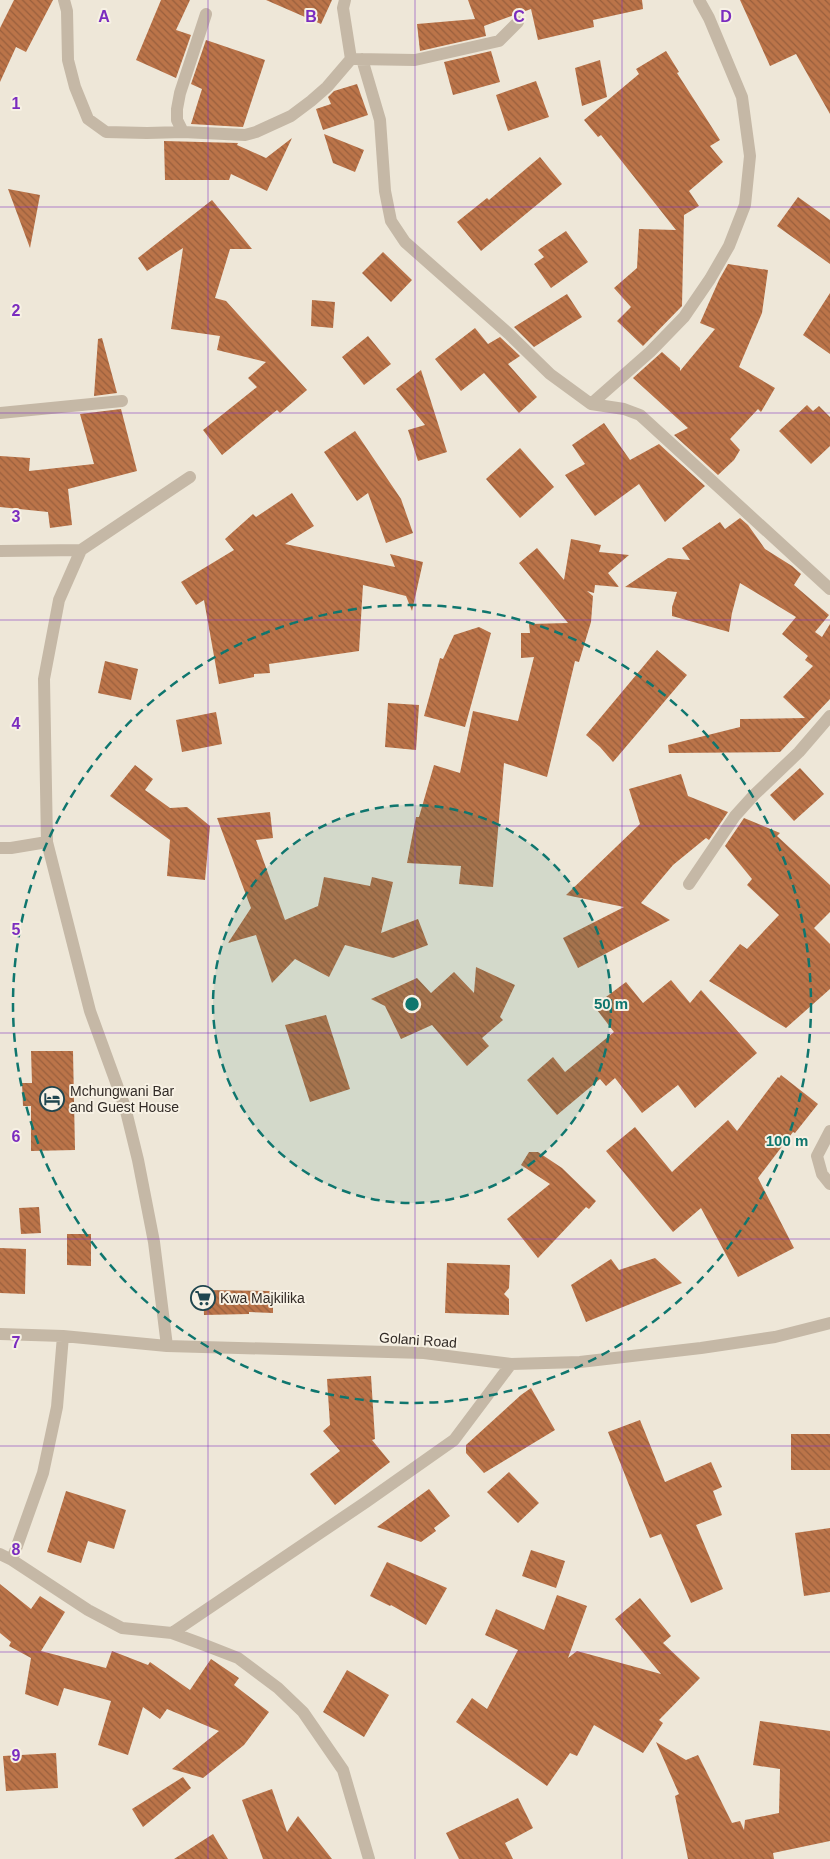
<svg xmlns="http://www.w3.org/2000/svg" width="830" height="1859" font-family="Helvetica,sans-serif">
	<defs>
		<pattern id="building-back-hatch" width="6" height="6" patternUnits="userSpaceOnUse" patternTransform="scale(1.25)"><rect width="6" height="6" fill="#bb7449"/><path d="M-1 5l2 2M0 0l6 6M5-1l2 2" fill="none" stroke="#995f3d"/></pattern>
	</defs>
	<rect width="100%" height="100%" fill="#eee7d8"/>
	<path fill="url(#building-back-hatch)" d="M14 0H53L26 52 16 47 0 82V28Z
		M161 0H190L176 30 191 35 176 78 136 60Z
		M266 0H332L321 24Z
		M468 0H642L643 9 593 20 594 27 538 40 531 9 484 26 486 36 420 51 417 24 475 19Z
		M740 0H830V114L796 54 770 66Z
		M206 40 265 60 243 127 191 124 202 89 191 84Z
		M491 51 500 82 453 95 444 62Z
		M666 51 679 72 677 73 720 140 710 146 723 162 689 191 699 206 684 215 682 306 643 346 617 321 631 307 614 288 637 268 639 229 676 230 601 135 598 137 584 120 639 74 636 69Z
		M600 60 607 97 582 106 575 68Z
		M536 81 549 117 508 131 496 95Z
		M357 84 368 115 323 130 316 109 331 104 328 97 334 91Z
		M324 134 364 150 355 172 333 163Z
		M292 138 267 191 231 174 229 180H165L164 141 238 143 237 145 266 158Z
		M540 157 562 184 481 251 457 222 487 198 489 200Z
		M8 189 40 195 30 248Z
		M798 197 830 220V264L777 226Z
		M212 200 252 249H230L215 298 226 301 307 390 280 413 277 410 222 455 203 430 257 387 248 378 266 362 217 350 220 336 171 329 183 248 147 271 138 258Z
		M566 231 588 262 551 288 534 264 544 257 538 250Z
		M383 252 412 280 391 302 362 273Z
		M728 264 768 270 762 313 739 367 775 388 761 412 758 409 730 439 740 450 734 460 718 475 674 435 688 428 633 378 662 352 680 368V371L715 329 700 323 719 280Z
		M830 293V354L803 335Z
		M567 294 582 317 534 347 514 327Z
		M312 300 335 302 333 328 311 326Z
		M475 328 488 344 500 337 520 356 508 364 537 397 519 413 484 373 461 391 435 359Z
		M368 336 391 364 364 385 342 357Z
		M102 338 117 393 94 396 98 339Z
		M421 370 447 452 418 461 408 430 425 425 396 389Z
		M807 405 813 411 819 406 830 417V446L811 464 779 431Z
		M121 409 137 471 68 489 72 525 50 528 48 512 0 507V456L30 458 29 471 94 464 80 414Z
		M604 423 630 460 659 444 705 486 665 522 639 484 595 516 565 475 585 464 572 445Z
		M355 431 401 499 413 533 386 543 368 493 357 501 324 452Z
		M520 448 554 487 520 518 486 479Z
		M292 493 314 526 285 544 395 567 390 554 423 562 412 611 406 596 363 585 359 651 269 664 270 673 254 674V677L219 684 204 600 196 605 181 582 234 550 225 539 253 514 256 517Z
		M740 518 748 525 765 549 792 566 801 574 794 585 829 615 815 632 822 637 830 624V699L780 752 669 753 668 745 740 727V719L805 718 783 697 813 666 805 660 808 656 782 634 796 617 740 583 732 613 729 632 672 616V607L677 592 625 587 668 558 690 560 682 548 720 522 725 529Z
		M571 539 601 545 599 552 629 555 608 573 619 587 595 585 594 593 587 591 593 596 591 622 579 662 575 661 547 777 504 763 493 887 459 884 461 866 407 863 416 817H419L434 765 460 773 473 711 518 721 534 657 521 658V633H530L529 624 568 623 519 563 537 548 564 580Z
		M479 627 491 633 465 727 424 716 440 658 443 659 454 635Z
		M657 650 687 675 613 762 600 747 586 735Z
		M105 661 138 669 131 700 98 693Z
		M388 703 419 705 416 750 385 747Z
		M216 712 222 744 182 752 176 720Z
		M135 765 153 779 145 790 170 808 187 807 210 826 205 880 167 876 170 840 110 796Z
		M800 768 824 794 794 821 770 795Z
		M681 774 688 796 728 812 709 840 706 838 673 865 641 903 670 920 578 968 563 938 624 907 566 895 640 824 629 789Z
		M270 812 273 838 256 840 285 920 318 906 324 877 370 886 372 877 393 882 381 933 418 919 428 945 393 958 345 945 329 977 295 959 272 983 256 935 228 943 251 908 217 818Z
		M744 818 780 833 777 836 830 885V912L814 928 830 944V989L786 1028 709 981 740 944 747 949 779 915 747 885 752 879 725 846Z
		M476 967 515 985 500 1017 503 1020 482 1038 489 1046 467 1066 432 1025 401 1039 385 1006 371 999 417 978 431 993 454 972 474 993Z
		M671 980 690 1003 701 990 757 1053 695 1108 678 1085 642 1113 615 1078 606 1086 600 1079 557 1115 527 1080 553 1057 565 1072 614 1032 594 1006 626 982 643 1003Z
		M326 1015 350 1089 310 1102 285 1025Z
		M31 1051H73L75 1150 31 1151V1106H23L22 1083H32Z
		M781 1075 818 1104 795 1133 793 1132 758 1178 794 1248 738 1277 701 1208 673 1232 606 1151 635 1127 672 1172 728 1120 737 1131 778 1077 779 1078Z
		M529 1152H538L562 1168 596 1201 589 1209 586 1207 538 1258 507 1219 550 1184 521 1165Z
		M39 1207 41 1233 21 1234 19 1208Z
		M67 1234H91V1266L67 1265Z
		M0 1248 26 1249 25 1294 0 1293Z
		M655 1258 682 1283 586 1322 571 1285 611 1259 619 1270Z
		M447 1263 510 1265 509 1288 504 1294 509 1299V1315L445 1313Z
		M203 1290 273 1291V1313L249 1312V1314L204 1315Z
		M371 1376 375 1439 372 1440 390 1462 335 1505 310 1474 340 1451 323 1431 330 1425 327 1379Z
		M531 1388 555 1430 484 1473 466 1453V1445L521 1395Z
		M640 1420 665 1482 711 1462 722 1487 713 1491 722 1515 696 1525 723 1589 691 1603 661 1534 650 1538 608 1432Z
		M791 1434H830V1470H791Z
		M509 1472 539 1503 518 1523 487 1492Z
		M429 1489 450 1516 434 1528 436 1531 421 1542 377 1527Z
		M66 1491 126 1510 114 1549 88 1541 81 1563 47 1552Z
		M830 1528V1592L804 1596 795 1533Z
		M531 1550 565 1561 556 1588 522 1576Z
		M387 1562 447 1588 426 1625 391 1605 390 1606 370 1596Z
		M0 1584 31 1609 40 1596 65 1612 41 1651 106 1668 112 1651 148 1665 150 1662 190 1690 211 1659 239 1678 234 1685 269 1712 244 1745 203 1778 172 1769 219 1731 167 1709 160 1719 143 1707 128 1755 98 1745 111 1701 64 1688 58 1706 25 1694 31 1658 9 1646 11 1642 0 1633Z
		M557 1595 587 1606 568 1658 577 1651 661 1674 615 1619 640 1598 671 1636 663 1643 700 1678 659 1720 663 1723 643 1753 594 1725 577 1756 570 1753 547 1786 456 1722 472 1698 487 1709 518 1650 485 1635 496 1609 544 1630Z
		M347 1670 389 1695 364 1737 323 1712Z
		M760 1721 830 1731V1841L773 1853 774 1859H688L675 1796 679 1794 656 1742 686 1760 698 1755 732 1823 740 1821 744 1830 745 1820 779 1813 780 1769 753 1765Z
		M56 1753 58 1788 6 1791 3 1756Z
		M183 1777 191 1788 143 1827 132 1809Z
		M272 1789 287 1832 298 1816 332 1859H263L242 1800Z
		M518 1798 533 1828 505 1843 513 1859H459L446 1833Z
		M213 1834 228 1859H174Z"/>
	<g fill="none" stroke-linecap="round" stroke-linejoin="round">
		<path stroke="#c5b8a6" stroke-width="12" d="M64 0 67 11 68 60 75 87 88 119 106 132 147 133 183 132 245 135 256 132 291 116 311 101 327 87 351 59 343 8 345 0
			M356 59 415 60 499 41 518 22
			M362 59 380 120 385 191 391 221 405 242 509 334 550 374 591 404 650 352 684 317 710 279 729 246 745 205 750 156 742 97 709 18 699 0
			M183 132 177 120V109L180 93 206 14
			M591 404 624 409 640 415 830 589
			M0 413 122 401
			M0 551 81 550
			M0 848H11L47 842
			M689 884 735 816 754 795 799 752 830 716
			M830 1131 817 1156 822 1174 830 1184
			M0 1334 63 1336 167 1346 424 1353 511 1364 580 1362 701 1348 775 1337 830 1323
			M167 1346 154 1242 138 1160 125 1107 90 1011 47 842 44 679 59 600 81 550 190 477
			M0 1554 12 1560 88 1610 122 1628 172 1633 202 1644 238 1658 278 1688 303 1712 343 1770 369 1859
			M12 1560 43 1473 57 1407 63 1336
			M172 1633 366 1502 454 1440 511 1364"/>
	</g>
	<path fill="none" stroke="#7b2cbf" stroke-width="1" stroke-opacity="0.55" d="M208 0V1859M415 0V1859M622 0V1859M0 207H830M0 413H830M0 620H830M0 826H830M0 1033H830M0 1239H830M0 1446H830M0 1652H830"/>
	<circle cx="412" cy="1004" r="199" fill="#0f766e" fill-opacity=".12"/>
	<g fill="none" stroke="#0f766e" stroke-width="2.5" stroke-dasharray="9 6">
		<circle cx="412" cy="1004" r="199"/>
		<circle cx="412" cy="1004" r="399"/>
	</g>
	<defs>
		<symbol id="hotel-ring" viewBox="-11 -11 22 22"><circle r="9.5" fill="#f7f1e4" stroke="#1f464f" stroke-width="1.5"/><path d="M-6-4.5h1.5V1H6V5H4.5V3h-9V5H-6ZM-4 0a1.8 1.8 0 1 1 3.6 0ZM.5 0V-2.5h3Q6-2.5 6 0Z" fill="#1f464f"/></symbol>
		<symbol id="supermarket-ring" viewBox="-11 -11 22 22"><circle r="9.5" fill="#f7f1e4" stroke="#1f464f" stroke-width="1.5"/><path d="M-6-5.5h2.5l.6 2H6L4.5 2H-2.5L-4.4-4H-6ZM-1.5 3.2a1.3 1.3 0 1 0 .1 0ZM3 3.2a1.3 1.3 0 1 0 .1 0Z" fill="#1f464f"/></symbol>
	</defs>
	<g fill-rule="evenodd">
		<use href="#hotel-ring" x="38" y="1085" width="28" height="28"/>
		<use href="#supermarket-ring" x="189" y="1284" width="28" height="28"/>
	</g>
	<g text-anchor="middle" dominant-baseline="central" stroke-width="4" stroke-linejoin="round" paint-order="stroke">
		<g font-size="14" fill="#322b26" stroke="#f7f1e4" text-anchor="start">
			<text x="70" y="1091">Mchungwani Bar<tspan x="70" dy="16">and Guest House</tspan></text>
			<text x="220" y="1298">Kwa Majkilika</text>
		</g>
		<g font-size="14" fill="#322b26" stroke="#f7f1e4">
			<text transform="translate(418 1340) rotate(4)">Golani Road</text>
		</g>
	</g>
	<g font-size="16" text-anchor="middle" font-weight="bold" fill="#7b2cbf" stroke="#f7f1e4" stroke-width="4" stroke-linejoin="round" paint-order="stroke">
		<text x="104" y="22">A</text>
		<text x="311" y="22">B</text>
		<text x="519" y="22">C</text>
		<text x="726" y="22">D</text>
		<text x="16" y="109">1</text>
		<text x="16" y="316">2</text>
		<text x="16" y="522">3</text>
		<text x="16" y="729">4</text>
		<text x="16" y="935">5</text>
		<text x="16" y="1142">6</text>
		<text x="16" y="1348">7</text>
		<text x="16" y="1555">8</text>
		<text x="16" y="1761">9</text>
	</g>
	<circle cx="412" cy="1004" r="8" fill="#0f766e" stroke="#f7f1e4" stroke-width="2.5"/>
	<g font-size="15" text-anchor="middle" font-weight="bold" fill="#0f766e" stroke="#f7f1e4" stroke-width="4" stroke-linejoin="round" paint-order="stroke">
		<text x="611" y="1009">50 m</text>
		<text x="787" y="1146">100 m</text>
	</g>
</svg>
